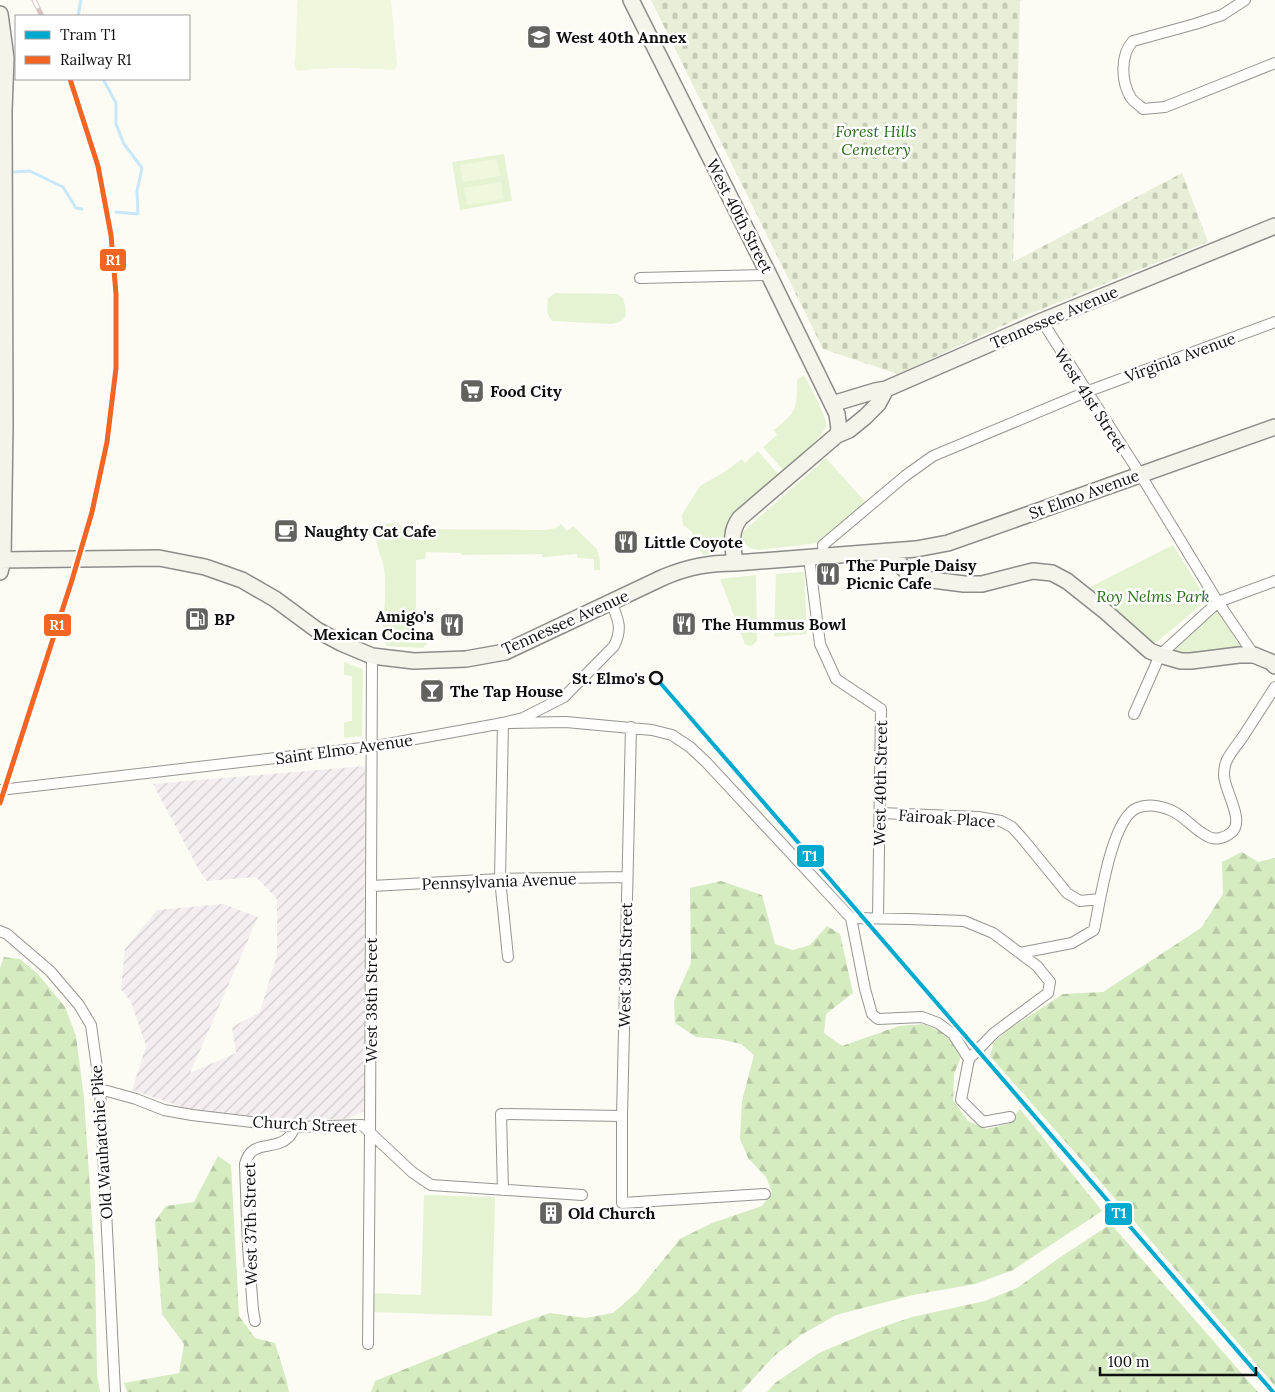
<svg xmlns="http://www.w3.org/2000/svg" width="1275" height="1392" font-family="Lora,serif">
	<defs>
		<pattern id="industrial-furrows" width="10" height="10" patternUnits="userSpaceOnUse" patternTransform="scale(1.25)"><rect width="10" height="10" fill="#f4eef1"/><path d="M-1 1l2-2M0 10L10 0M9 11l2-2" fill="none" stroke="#d0cbcd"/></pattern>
		<pattern id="forest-firs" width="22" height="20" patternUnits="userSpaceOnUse" patternTransform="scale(1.25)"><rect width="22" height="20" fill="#d5ebc0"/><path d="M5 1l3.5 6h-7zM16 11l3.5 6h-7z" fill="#b6c8a4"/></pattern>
		<pattern id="cemetery-stones" width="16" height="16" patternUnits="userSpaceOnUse" patternTransform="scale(1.25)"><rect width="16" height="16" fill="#e8eed7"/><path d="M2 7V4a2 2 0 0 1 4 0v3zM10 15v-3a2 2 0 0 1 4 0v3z" fill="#c6cbb7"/></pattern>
	</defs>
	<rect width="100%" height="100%" fill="#fcfbf4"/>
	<path fill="url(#industrial-furrows)" d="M365 766 364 1111 347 1119 254 1120 186 1108 132 1090 146 1046 131 1002 121 989 125 949 157 910 223 904 258 917 190 1073 236 1053 232 1027 260 1012 277 955V899L256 877 207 881 199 870 153 784Z"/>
	<path fill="#e5f3d3" d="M504 154 512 201 460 210 452 162Z
		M555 293 617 294 623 298C627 313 630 321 611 324L552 321C546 314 547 307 548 298Z
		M804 375C809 385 827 416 826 425 825 436 793 463 784 471L763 447 777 435 774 430C797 411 797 410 797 380Z
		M758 451 779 475 730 519 726 528 724 537 722 539 721 547 713 554 704 555 700 551 696 550 692 532 683 525 682 515 683 513 700 486 726 471 742 459 745 463Z
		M826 458 867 504 819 543 758 550 750 548 744 543 742 539 743 532 745 530Z
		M393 523 409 529 544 530 556 528 561 524 567 531 573 526 597 549 600 561V570H594V559L577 558V554L544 557H542V554L461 555V553L426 552 425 559 416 560V636L427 637V644L423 648 387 646 383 640C383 617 387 592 384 569 383 557 370 539 382 529L380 526 386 524Z
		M1173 545 1207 600 1153 645 1090 594V587Z
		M803 572H804L807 634 774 637 776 574Z
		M756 575 757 641 753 645 749 646 745 644 743 639 720 579Z
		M1216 612 1219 613 1241 648 1189 656 1174 653V648Z
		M344 662 362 669 363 671 362 736 344 738V723L345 722 352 721V676L344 675Z
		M424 1195 495 1197 492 1316 373 1312V1293L421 1295Z"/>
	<path fill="url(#forest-firs)" d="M1242 852 1258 862 1275 858V1386L1093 1173 990 1056 994 1042 1008 1030 1063 994 1103 992 1201 928 1223 894 1222 862Z
		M721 881 762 895 775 944 793 950 810 945 827 926 840 934 853 993 826 1014 824 1033 842 1046 899 1026 924 1024 944 1033 962 1054 954 1074 953 1100 968 1121 986 1129 1008 1124 1020 1109 1102 1211 1013 1270 975 1284 913 1295 836 1315 801 1335 773 1357 741 1392H371L375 1381 512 1326 550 1313 585 1318 613 1313 637 1292 680 1239 712 1223 762 1206 772 1192 766 1177 748 1158 740 1139 742 1101 754 1055 741 1044 719 1039 696 1037 675 1023 674 1001 691 963 690 888Z
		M4 957 20 959 38 974 65 1007 76 1036 84 1098 95 1266 97 1375 100 1392H0V968Z
		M218 1156 231 1165 239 1316 255 1338 275 1343 287 1382 289 1392H127L124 1383 179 1373 184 1344 162 1314 155 1221 166 1206 194 1202Z
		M1111 1224 1258 1392H767L775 1383 819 1353 871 1331 912 1317 985 1301 1017 1288 1059 1258Z"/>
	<path fill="url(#cemetery-stones)" d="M651 0H1023L1020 1 1013 262 1182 173 1208 242 1022 317 898 374 823 349Z"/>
	<path fill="#eff7dd" d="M298 0H391L397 65 394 70C362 68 330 66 298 71L294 66C298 44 295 22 298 0Z
		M497 159 500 176 463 182 460 165Z
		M501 182 503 199 467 205 464 188Z"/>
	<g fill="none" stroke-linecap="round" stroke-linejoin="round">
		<path stroke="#c8e7f8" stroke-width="3" d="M78 16 81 0
			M103 79 116 103V124L124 144 142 168 137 191 138 214 116 212
			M13 172 30 171 63 187 76 208 82 209"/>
		<defs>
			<path id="street" d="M1245 0 1222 15 1195 24 1133 41C1120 55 1121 82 1131 98 1134 102 1139 105 1143 109L1165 107 1275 63
				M640 278 769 275
				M1042 321 1140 474 1218 602 1254 655
				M824 556 823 545 905 476 933 456 1086 392 1275 322
				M809 557 820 644 836 679 881 709 878 918
				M1134 714 1160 655 1218 602 1275 581
				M631 727 622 1116V1203L765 1194
				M0 790 371 747 503 723 523 718 564 697 614 646C623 628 618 619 611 602
				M880 813 978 817 1001 821 1012 827 1022 838 1067 893 1080 901 1100 899
				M372 886 500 879 627 877
				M851 918 865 989 872 1014 878 1019 922 1017 938 1023 953 1034 969 1059
				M0 931 7 934 50 971 79 1005 91 1025 100 1089 115 1392
				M1020 953 1072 943 1094 930C1100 903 1111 819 1137 808 1144 805 1149 805 1156 806 1182 810 1187 825 1207 836 1215 841 1225 838 1232 832 1245 820 1224 790 1224 775 1224 770 1225 764 1227 760 1231 752 1237 745 1242 738 1253 721 1264 704 1275 687
				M508 957 500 879 503 723 566 722 652 730 672 735 690 747 706 762 851 918 908 919 964 921 993 933 1037 966 1050 982 1048 993 994 1033 969 1059 961 1100 983 1122 1010 1117
				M100 1089 136 1099 164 1110 192 1115 295 1127 362 1125 412 1172 431 1185 582 1195
				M503 1190 501 1114 622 1116
				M255 1321 253 1310 248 1246 245 1164C252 1138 274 1152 289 1137 292 1134 293 1130 295 1127
				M368 1344 370 1134 372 656"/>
			<path id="secondary" d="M631 0 769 275 837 414 839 429 837 435
				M0 14 6 58 4 110 5 426 3 560 0 572
				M832 404 875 391 886 389 1042 321 1275 226
				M891 552 903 568 909 574 917 578 964 584H982L1033 571 1052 573 1067 581 1106 612 1150 651 1160 655 1181 661H1191L1239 655H1254L1271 662 1275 666
				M0 560 159 558 205 567 242 580 275 599 317 630 341 643 372 656 414 661 466 659 505 652 664 577C688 567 708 563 735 563L916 549 948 543 1275 427
				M735 563C733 547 729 532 740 518L837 435 849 430 865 417 878 404 886 389"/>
		</defs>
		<use href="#street" stroke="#969592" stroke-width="12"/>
		<use href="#secondary" stroke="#8c8c89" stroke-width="18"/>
		<use href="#street" stroke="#fffefd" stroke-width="10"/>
		<use href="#secondary" stroke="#f5f4eb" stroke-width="15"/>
		<defs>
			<path id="rail" d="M34 0 42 16
				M0 803 72 580 92 512 107 442 116 368V294L111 235 98 166 70 79"/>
		</defs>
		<use href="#rail" stroke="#d9c5c4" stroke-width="5"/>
		<use href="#rail" stroke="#fff" stroke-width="3" stroke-dasharray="9" stroke-linecap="butt"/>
		<defs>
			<path id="rail-1" d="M0 803 72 580 92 512 107 442 116 368V294L111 235 98 166 70 79"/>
		</defs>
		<use href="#rail-1" stroke="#fff" stroke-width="9"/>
		<use href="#rail-1" stroke="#f26522" stroke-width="5"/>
		<defs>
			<path id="tram-1" d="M656 678 1273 1392"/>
		</defs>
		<use href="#tram-1" stroke="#fff" stroke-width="8"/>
		<use href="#tram-1" stroke="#00a9ce" stroke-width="4"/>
	</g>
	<defs>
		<symbol id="school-square" viewBox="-11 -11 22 22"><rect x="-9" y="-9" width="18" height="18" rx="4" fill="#62625f" stroke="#fff"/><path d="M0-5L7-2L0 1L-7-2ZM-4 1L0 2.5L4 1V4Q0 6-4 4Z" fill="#fff"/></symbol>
		<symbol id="supermarket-square" viewBox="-11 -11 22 22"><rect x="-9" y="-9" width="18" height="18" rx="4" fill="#62625f" stroke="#fff"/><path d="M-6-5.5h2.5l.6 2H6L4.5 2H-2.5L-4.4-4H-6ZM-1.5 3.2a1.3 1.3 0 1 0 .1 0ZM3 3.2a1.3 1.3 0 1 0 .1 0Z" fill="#fff"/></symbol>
		<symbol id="cafe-square" viewBox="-11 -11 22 22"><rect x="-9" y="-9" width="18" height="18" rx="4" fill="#62625f" stroke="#fff"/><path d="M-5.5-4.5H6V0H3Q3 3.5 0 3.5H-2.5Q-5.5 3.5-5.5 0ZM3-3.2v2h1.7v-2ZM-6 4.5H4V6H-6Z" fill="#fff"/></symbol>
		<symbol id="restaurant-square" viewBox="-11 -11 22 22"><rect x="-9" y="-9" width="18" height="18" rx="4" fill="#62625f" stroke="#fff"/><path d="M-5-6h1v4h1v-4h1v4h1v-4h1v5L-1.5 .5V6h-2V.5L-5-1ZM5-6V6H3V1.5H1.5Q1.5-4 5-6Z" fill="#fff"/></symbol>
		<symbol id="fuel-square" viewBox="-11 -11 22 22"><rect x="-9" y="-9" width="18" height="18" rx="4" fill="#62625f" stroke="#fff"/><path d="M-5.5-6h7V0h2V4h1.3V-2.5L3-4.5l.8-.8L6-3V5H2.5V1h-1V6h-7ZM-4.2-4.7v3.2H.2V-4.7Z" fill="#fff"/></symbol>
		<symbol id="bar-square" viewBox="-11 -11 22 22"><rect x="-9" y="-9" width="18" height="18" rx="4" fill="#62625f" stroke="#fff"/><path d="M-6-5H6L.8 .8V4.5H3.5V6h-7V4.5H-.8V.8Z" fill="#fff"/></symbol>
		<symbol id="building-square" viewBox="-11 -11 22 22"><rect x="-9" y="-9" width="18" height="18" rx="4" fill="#62625f" stroke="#fff"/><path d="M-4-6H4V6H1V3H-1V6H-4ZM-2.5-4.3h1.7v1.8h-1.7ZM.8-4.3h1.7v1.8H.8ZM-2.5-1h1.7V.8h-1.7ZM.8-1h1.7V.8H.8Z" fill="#fff"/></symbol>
	</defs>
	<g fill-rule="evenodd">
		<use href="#school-square" x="525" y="23" width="28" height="28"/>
		<use href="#supermarket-square" x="458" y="377" width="28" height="28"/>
		<use href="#cafe-square" x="272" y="517" width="28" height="28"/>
		<use href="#restaurant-square" x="612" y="528" width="28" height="28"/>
		<use href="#restaurant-square" x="814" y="560" width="28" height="28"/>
		<use href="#fuel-square" x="183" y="605" width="28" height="28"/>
		<use href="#restaurant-square" x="670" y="610" width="28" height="28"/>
		<use href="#restaurant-square" x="438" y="611" width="28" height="28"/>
		<use href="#bar-square" x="418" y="677" width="28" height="28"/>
		<use href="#building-square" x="537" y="1199" width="28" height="28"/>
	</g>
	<circle fill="#fff" stroke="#0f0f0f" stroke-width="2.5" cx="656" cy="678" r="6"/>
	<g text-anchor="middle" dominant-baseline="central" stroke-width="5" stroke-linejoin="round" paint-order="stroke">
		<g font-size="16" font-weight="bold" fill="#0f0f0f" stroke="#fff" text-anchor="start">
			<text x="556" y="37">West 40th Annex</text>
			<text x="490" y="391">Food City</text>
			<text x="304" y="531">Naughty Cat Cafe</text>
			<text x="644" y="542">Little Coyote</text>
			<text x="846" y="565">The Purple Daisy<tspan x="846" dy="18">Picnic Cafe</tspan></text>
			<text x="434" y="616" text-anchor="end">Amigo's<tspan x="434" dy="18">Mexican Cocina</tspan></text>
			<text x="214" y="619">BP</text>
			<text x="702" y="624">The Hummus Bowl</text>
			<text x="450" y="691">The Tap House</text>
			<text x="568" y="1213">Old Church</text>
		</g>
		<g font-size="16" font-style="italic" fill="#2a6c1a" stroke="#fff">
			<text x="876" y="131">Forest Hills<tspan x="876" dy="18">Cemetery</tspan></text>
			<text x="1153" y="596">Roy Nelms Park</text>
		</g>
		<g font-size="16" fill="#0f0f0f" stroke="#fff">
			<text transform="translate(740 216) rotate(63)">West 40th Street</text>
			<text transform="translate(1054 317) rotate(-23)">Tennessee Avenue</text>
			<text transform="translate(1180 357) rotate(-20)">Virginia Avenue</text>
			<text transform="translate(1091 400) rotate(57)">West 41st Street</text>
			<text transform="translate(1084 494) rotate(-20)">St Elmo Avenue</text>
			<text transform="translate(565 622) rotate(-24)">Tennessee Avenue</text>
			<text transform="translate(344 749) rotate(-8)">Saint Elmo Avenue</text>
			<text transform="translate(880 783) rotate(-89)">West 40th Street</text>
			<text transform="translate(947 818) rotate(4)">Fairoak Place</text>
			<text transform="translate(499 881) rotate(-2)">Pennsylvania Avenue</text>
			<text transform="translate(625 965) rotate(-89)">West 39th Street</text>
			<text transform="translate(371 1000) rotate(-90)">West 38th Street</text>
			<text transform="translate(305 1124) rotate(3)">Church Street</text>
			<text transform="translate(101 1142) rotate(-94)">Old Wauhatchie Pike</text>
			<text transform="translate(250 1224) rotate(-91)">West 37th Street</text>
		</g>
		<g font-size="16" font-weight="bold" fill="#0f0f0f" stroke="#fff" text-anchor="end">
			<text x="645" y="678">St. Elmo's</text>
		</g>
	</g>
	<g stroke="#fff" stroke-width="2">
		<rect x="99" y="248" width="28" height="24" rx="5" fill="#f26522"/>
		<rect x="43" y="613" width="29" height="24" rx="5" fill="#f26522"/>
		<rect x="796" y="844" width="29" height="24" rx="5" fill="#00a9ce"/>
		<rect x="1104" y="1202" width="29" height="24" rx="5" fill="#00a9ce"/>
	</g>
	<g font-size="14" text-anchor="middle" font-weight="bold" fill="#fff">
		<text x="113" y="265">R1</text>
		<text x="57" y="630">R1</text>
		<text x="810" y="861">T1</text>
		<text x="1119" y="1218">T1</text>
	</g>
	<rect x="15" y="15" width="175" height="65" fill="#ffffff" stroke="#9f9f9f"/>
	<rect x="25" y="31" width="25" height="8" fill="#00a9ce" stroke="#9f9f9f"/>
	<text x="60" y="40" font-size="15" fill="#0f0f0f">Tram T1</text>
	<rect x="25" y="56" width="25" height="8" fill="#f26522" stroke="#9f9f9f"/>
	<text x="60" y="65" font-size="15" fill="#0f0f0f">Railway R1</text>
	<path d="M1100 1367v8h156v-8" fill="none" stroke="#0f0f0f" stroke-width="2.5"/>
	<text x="1108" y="1367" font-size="15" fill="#0f0f0f" stroke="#ffffff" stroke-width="4" paint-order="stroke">100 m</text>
</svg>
